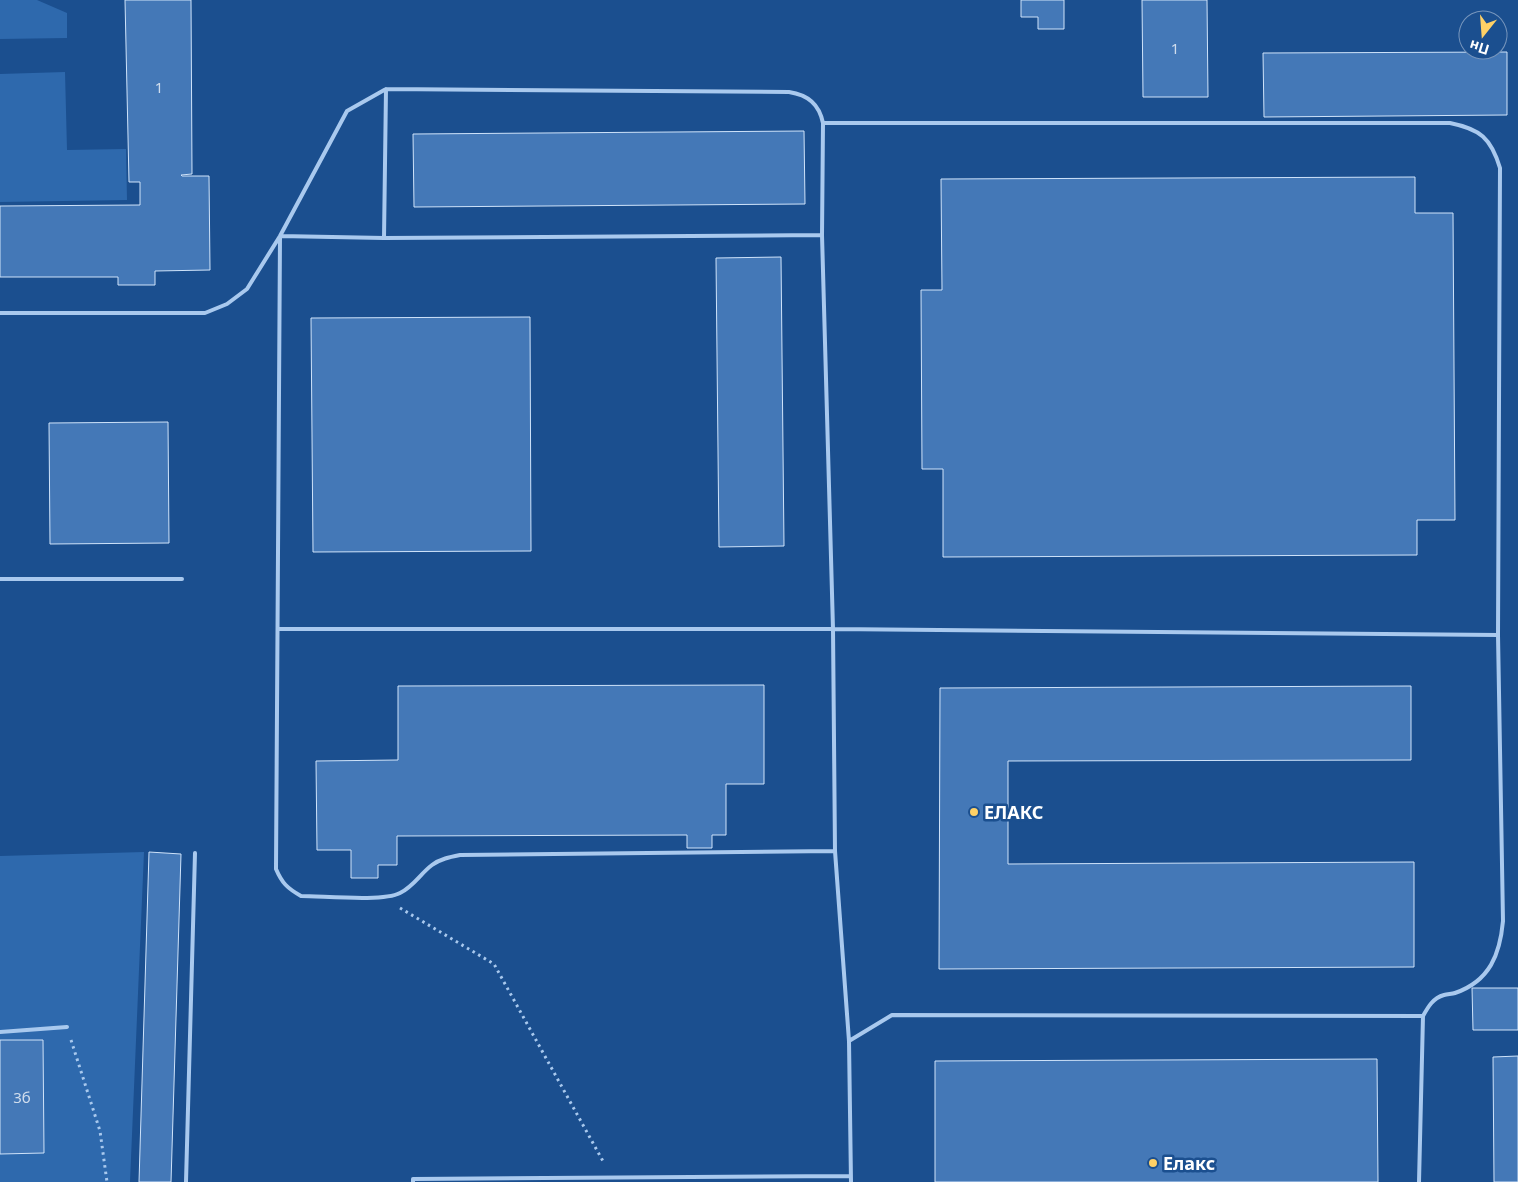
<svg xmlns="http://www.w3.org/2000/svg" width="1518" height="1182" font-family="'Noto Sans',sans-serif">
	<rect width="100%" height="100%" fill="#1b4f8f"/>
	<path fill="#2e69ad" d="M0 0H37L67 13V38L0 39Z
		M65 72 67 150 126 149 127 200 0 202V74Z
		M144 852 130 1182H0V1154L44 1153 43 1040H0V856Z"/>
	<path fill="#4478b7" stroke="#cfe3fa" d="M125 0H191L192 174 181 175 182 176H209L210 270 155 271V285H118V277H0V206L140 205V182H129Z
		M1021 0H1064V29H1038V17H1021Z
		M1142 0H1207L1208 97H1143Z
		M1507 52V115L1264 117 1263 53Z
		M804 131 805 204 414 207 413 134Z
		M1415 177V213H1453L1455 520H1417V555L943 557V469H922L921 290H942L941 179Z
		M781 257 784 546 719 547 716 258Z
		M530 317 531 551 313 552 311 318Z
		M168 422 169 543 50 544 49 423Z
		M764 685V784H726V835H712V848H687V835L397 836V865H378V878H351V850H317L316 761 398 760V686Z
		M1411 686V760L1008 761V864L1414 862V967L939 969 940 688Z
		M149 852 181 854 171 1182H139Z
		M1472 988H1518V1030H1473Z
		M0 1040H43L44 1153 0 1154Z
		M1518 1056V1182H1494L1493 1057Z
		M1377 1059 1378 1182H935V1061Z"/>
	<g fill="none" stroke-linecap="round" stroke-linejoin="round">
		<path stroke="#a9c9ee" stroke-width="3" stroke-dasharray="2.5 4" stroke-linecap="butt" d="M400 908 494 964 604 1163
			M71 1040 100 1131 107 1182"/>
		<path stroke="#a9c9ee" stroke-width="4" d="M823 123H1450C1480 129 1491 138 1500 168L1498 635 1503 921C1500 954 1490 981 1455 993 1452 994 1448 994 1444 995 1433 998 1428 1007 1423 1016L1419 1182
			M822 235 384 238 280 236 276 869C282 883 287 888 301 896 324 896 383 902 400 893 414 886 420 874 432 865 440 859 450 857 460 855L835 851
			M384 238 386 89
			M0 313H205L227 304 247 289 280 236 347 111 386 89 789 92C808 95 819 104 823 123L822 235 833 629 835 851 849 1041 851 1182
			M0 579H182
			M278 629H833L1498 635
			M0 1032 67 1027
			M849 1041 892 1015 1423 1016
			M186 1182 195 853
			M413 1182V1179L851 1176"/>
	</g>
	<g fill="#ffd166" stroke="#1b4f8f" stroke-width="2">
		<circle cx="974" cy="812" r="5"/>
		<circle cx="1153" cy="1163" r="5"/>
	</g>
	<g text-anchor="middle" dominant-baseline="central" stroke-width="5" stroke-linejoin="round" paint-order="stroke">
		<g font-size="15" fill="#d0dded">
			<text x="1175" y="48">1</text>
			<text x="159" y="87">1</text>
			<text x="22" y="1097">3б</text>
		</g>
		<g font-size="18" font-weight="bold" fill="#fff" stroke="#1b4f8f" text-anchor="start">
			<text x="984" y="812">ЕЛАКС</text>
			<text x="1163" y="1163">Елакс</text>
		</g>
	</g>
	<g transform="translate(1483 35) rotate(197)"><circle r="24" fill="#1b4f8f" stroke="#7695bc"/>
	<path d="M0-4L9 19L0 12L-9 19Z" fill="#ffd166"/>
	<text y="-8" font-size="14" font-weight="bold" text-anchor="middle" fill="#ffffff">Пн</text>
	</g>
</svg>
